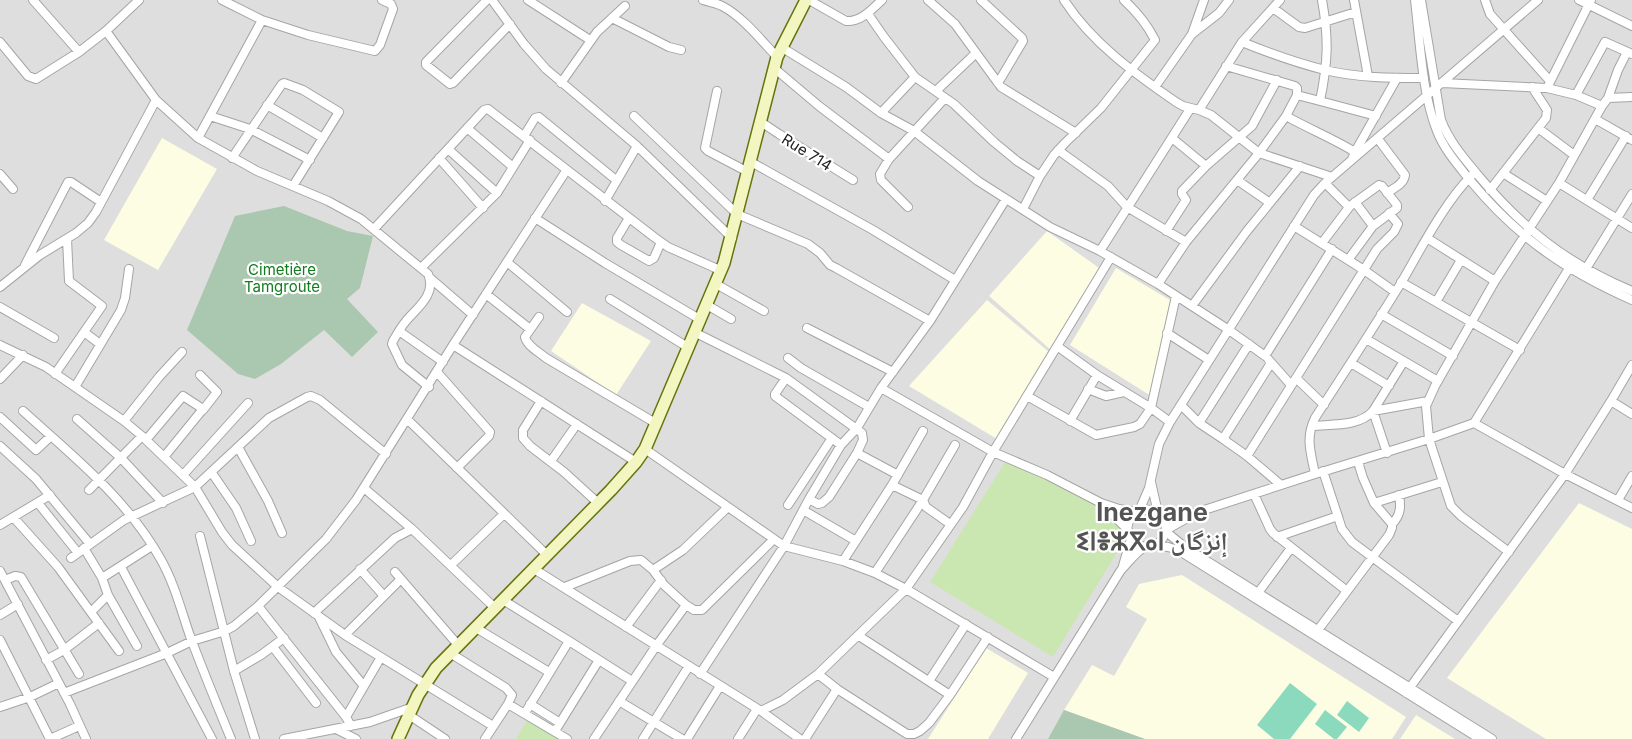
<svg xmlns="http://www.w3.org/2000/svg" width="1632" height="739" font-family="Inter,'Noto Naskh Arabic','Noto Sans Tifinagh',sans-serif">
	<rect width="100%" height="100%" fill="#f0eee8"/>
	<path fill="#dfdede" d="M0 0H1632V739H0Z"/>
	<path fill="#fdfde4" d="M162 138 217 169 158 270 104 240Z
		M1047 231 1102 270 1051 350 989 296Z
		M1116 268 1170 300 1156 394 1151 396 1070 345Z
		M987 300 1049 352 997 439 909 386Z
		M582 303 651 341 616 395 551 351Z
		M1579 503 1632 529V739H1546L1447 678Z
		M1182 575 1406 717 1392 739H1145L1064 710 1092 665 1114 676 1147 619 1126 607 1139 584Z
		M986 648 1028 673 988 739H928Z
		M1416 715 1455 739H1400Z"/>
	<path fill="#cbe7b1" d="M1005 462 1044 474 1115 515 1124 541 1053 657 930 582Z
		M529 717 564 739H516Z"/>
	<path fill="#aac8af" d="M284 206 347 231 373 236 360 288 347 299 378 332 352 357 324 330 281 364 255 379 238 374 187 330 235 216Z
		M1064 710 1145 739H1048Z"/>
	<path fill="#8bdabd" d="M1290 683 1317 704 1290 739H1274L1257 725Z
		M1347 701 1369 718 1359 732 1337 715Z
		M1325 710 1347 727 1337 739H1334L1315 724Z"/>
	<g fill="none" stroke-linecap="round" stroke-linejoin="round">
		<defs>
			<path id="street" d="M33 0 79 52
				M487 0 426 62V65L450 84 453 83 510 24
				M492 0 524 44 546 69 637 146 732 238
				M528 0 590 40
				M703 0C709 2 716 3 722 6 742 16 762 41 777 57
				M809 0 846 21C861 22 871 10 882 0
				M928 0 955 24 1001 87 1076 133
				M981 0 1022 38 1023 41 998 83
				M1064 0C1092 43 1134 73 1176 102L1183 106 1199 110 1211 115 1259 153 1332 177
				M1354 0 1368 76
				M1415 0C1420 41 1422 94 1437 131 1444 149 1457 164 1469 179 1516 236 1564 270 1632 300
				M1421 0 1441 120C1449 141 1463 157 1477 174 1522 228 1567 264 1632 291
				M1485 0 1490 14 1550 81
				M1579 0 1632 26
				M1273 8 1299 27 1305 28 1356 12
				M868 14 884 37 915 77 954 104 994 142 1017 161 1040 176
				M612 18 669 47 681 50
				M262 20 308 35 375 51 380 45 393 9 391 4 382 0
				M106 31 156 100 198 138 257 171 328 201 361 219 428 274C437 294 417 308 406 321 401 327 397 334 393 341L392 344 402 365 429 387
				M1192 34 1219 13 1229 0
				M0 42 28 76 36 79 79 52 106 31 139 0
				M1242 42C1269 53 1297 63 1325 70 1357 78 1392 78 1424 78
				M781 47 846 87 881 113 914 131 978 181 1050 227 1100 251 1158 284 1229 330 1265 356 1332 249
				M774 68 819 106 889 159
				M561 83 597 32 625 6
				M1442 83 1547 88 1576 95 1602 106
				M1549 84 1591 0
				M1155 87 1192 34 1204 0
				M717 91 705 148 708 151 748 172
				M936 91 975 54
				M1297 95 1320 101C1328 62 1329 39 1322 0
				M1576 95 1605 42 1632 54
				M1608 98 1632 97
				M1320 101 1376 116
				M267 105 323 138
				M1199 110 1242 42 1280 0
				M881 113 915 77
				M210 116 250 129 310 160
				M634 116 737 214 808 244 820 253 830 265 836 268 930 321
				M1286 116C1309 129 1332 138 1355 152
				M1595 119 1632 140
				M761 122 779 134 853 180
				M467 128 513 167
				M1538 128 1574 155
				M524 136 535 118 539 117 616 180
				M198 138 262 20 222 0
				M1172 138 1206 166
				M1378 139 1405 175C1404 184 1394 188 1387 193
				M448 149 497 193
				M1058 150 1108 186 1127 207 1186 242
				M232 158 282 84 284 83 303 90 339 112 293 186
				M439 158 483 208
				M1352 159 1355 152 1397 78
				M751 162 873 230 955 280
				M1503 173 1547 201
				M0 174 13 189
				M1237 180 1270 203
				M1325 183 1349 207
				M1559 183 1632 228
				M1490 190 1546 118 1547 110 1532 87
				M1587 200 1626 136
				M605 201 637 146
				M1355 202 1373 226
				M908 207 881 180 880 174 889 159 945 98
				M1023 209 1040 176 1054 155 1065 143 1101 108 1155 40C1147 24 1137 12 1124 0
				M535 218 605 263 701 320
				M629 218 617 238V242L621 245 649 261 654 258 661 242
				M1294 226 1364 270 1395 292
				M374 229 484 110 488 109 654 237 668 247 722 271
				M1166 231 1186 200 1182 194V191L1206 166 1252 126 1277 80
				M1427 238 1495 281
				M67 239 69 281 102 306 84 332 100 344
				M1322 243 1350 206 1379 185 1382 186 1397 205V208L1373 226 1348 260
				M1100 251 1190 109
				M507 262 567 312
				M25 265 68 182H71L101 202
				M1571 265 1474 423 1565 474 1632 508
				M421 268 497 193 530 140
				M1584 272 1632 194
				M430 278 473 315
				M1401 282 1520 350
				M716 284 764 311
				M1158 284 1186 242 1259 153 1286 116 1297 95V88L1295 86 1226 66
				M0 287 40 255 76 233 88 223 96 212 156 100
				M486 294 530 329
				M610 299 689 348
				M1436 302 1461 260
				M707 305 731 319
				M1192 306 1247 231 1300 166
				M0 307 54 338
				M1381 314 1453 356
				M539 317 525 337C527 346 539 352 546 358L657 424
				M807 328 893 372
				M399 331 443 362
				M696 333 786 378 862 433 863 440 857 453 829 497 822 503 818 504 809 499
				M1167 333 1209 360
				M1366 339 1438 381
				M0 345 46 367 124 421 142 436 195 487 222 532 232 545 278 587 345 635 493 726
				M453 345 636 462
				M1057 346 1097 375 1151 408 1170 422
				M788 358 801 368 869 407
				M1268 359 1291 385
				M1351 363 1389 386
				M437 372 490 432 489 436 457 468
				M55 374 84 332
				M200 375 217 392 203 410
				M786 378 775 394V396L841 445
				M1296 378 1324 405
				M0 379 23 355
				M75 387 121 310 125 298 129 269
				M881 388 993 452 1047 475 1101 503 1119 509 1137 512
				M1088 389 1106 396 1124 392
				M1027 396 1096 435 1134 427 1140 424 1151 408 1176 296
				M541 401 523 430V438L530 446 564 472 598 503
				M1611 401 1632 414
				M1181 405 1199 423 1223 439 1271 363
				M23 411C72 455 127 499 160 558 174 582 181 610 190 636 203 671 217 705 231 739
				M0 417 36 450 51 436
				M77 419 121 458 163 503
				M407 419 547 555
				M124 421 159 377 182 352
				M1070 421 1097 375
				M1199 423 1249 344
				M1312 426C1331 424 1359 427 1373 411L1404 361
				M1223 439 1247 456 1377 249 1394 232 1398 224 1389 213
				M146 440 183 396 203 409 164 457
				M0 446 36 479 90 544
				M238 447 268 501 282 533
				M645 449 784 546 843 561 875 573 906 589 1054 677
				M857 453 898 475
				M1387 453 1373 411 1428 401
				M1247 456 1281 485
				M551 461 577 424
				M1323 471 1342 529 1352 542 1458 621
				M212 473 236 508 251 541
				M1315 474C1311 453 1305 438 1315 418 1344 373 1373 329 1401 283 1421 249 1444 203 1472 175
				M183 475 248 403
				M1151 482 1158 513
				M892 485 923 500 926 507 950 524
				M364 488 412 529 495 608
				M89 490 142 436
				M1254 494 1270 529 1273 533 1347 591
				M1618 500 1632 476
				M38 503 78 553
				M1374 503 1442 482
				M788 505 832 438
				M1104 506 1128 530
				M803 510 856 541
				M1139 511 1149 488 1159 444 1170 422 1314 195 1325 183 1538 0
				M1160 515 1193 513
				M14 518 58 567 119 651
				M1392 524C1401 515 1401 506 1399 495
				M0 525 50 495
				M1166 530 1198 512 1315 474 1429 439 1474 423
				M1165 531 1186 548 1492 739
				M200 536 234 671 255 739
				M1277 537 1338 516
				M1155 545 1168 547 1178 550 1480 739
				M84 548 102 578 152 546
				M1509 552 1461 516 1451 506 1429 439 1426 406 1435 386 1495 281 1559 183 1602 106 1608 98 1618 70 1627 52
				M71 558 124 520 195 487 269 418 307 397 311 396 320 400 386 454
				M843 561 892 485 923 431
				M451 565 504 514
				M1123 566 1131 539
				M121 567 212 739
				M360 569 384 596
				M534 569 761 711 800 739
				M653 570 683 550 728 507
				M0 571 70 704 86 739
				M395 572 458 645
				M875 573 923 500 955 445
				M102 578 108 595 137 646
				M5 580 15 576 21 577 79 674
				M565 587 630 561 641 560 653 570 664 585 686 605 656 646 594 739
				M1255 597 1291 548
				M503 600 569 641
				M686 605 694 610H702L774 539
				M258 606 346 717 351 726
				M91 612 108 595
				M314 613 395 538 412 529
				M0 615 18 604
				M319 617 336 652 363 685
				M626 627 661 580
				M476 628 549 672
				M1315 634 1389 535 1392 528V524L1374 503 1363 478 1358 462
				M345 635 401 579
				M859 636 950 695
				M0 640 50 739
				M273 647 316 703
				M450 653 506 688 512 695 508 704
				M46 660 64 650 99 623
				M234 671 261 655 284 638
				M700 674 784 546 809 499 841 445 857 428 881 388 930 321 1006 199
				M818 674 837 689 907 734H914L920 731 929 723 950 695 988 637
				M929 681 966 624
				M64 693 167 653 192 641 225 631 234 626 258 606 326 539 356 500 453 345 566 171
				M1406 693 1565 474 1611 401 1632 365
				M619 701 682 739
				M530 704 560 723
				M0 707 30 697 59 683
				M761 711 783 700 818 674 906 589 963 507 993 452 1111 257
				M525 713 569 641 632 681
				M409 715 445 739
				M346 717 381 657
				M336 729 356 739
				M555 731 599 660
				M50 739 79 726
				M284 739 370 722 413 707
				M485 739 508 704 567 739
				M643 739 689 666
				M687 739 720 686
				M738 739 757 709
				M805 739 837 689
				M1016 739 1121 570C1128 563 1135 553 1143 548 1151 544 1158 547 1163 538 1175 517 1144 498 1131 518 1122 531 1131 544 1145 547"/>
			<path id="secondary" d="M398 739 418 695 436 668 611 490 636 462 645 449 724 263 777 57 806 0"/>
		</defs>
		<use href="#street" stroke="#a5a5a5" stroke-width="10"/>
		<use href="#secondary" stroke="#67740c" stroke-width="14"/>
		<use href="#street" stroke="#fff" stroke-width="8"/>
		<use href="#secondary" stroke="#f3f6c0" stroke-width="11"/>
	</g>
	<g text-anchor="middle" dominant-baseline="central" stroke-width="4.5" stroke-linejoin="round" paint-order="stroke">
		<g font-size="15" fill="#212121" stroke="#fff">
			<text transform="translate(807 152) rotate(32)">Rue 714</text>
		</g>
		<g font-size="15" fill="#137b1d" stroke="#fff">
			<text x="282" y="269">Cimetière<tspan x="282" dy="17">Tamgroute</tspan></text>
		</g>
		<g font-size="25" font-weight="bold" fill="#545454" stroke="#fff">
			<text x="1152" y="512">Inezgane<tspan x="1152" dy="29">ⵉⵏⴻⵣⴳⴰⵏ إنزگان</tspan></text>
		</g>
	</g>
</svg>
